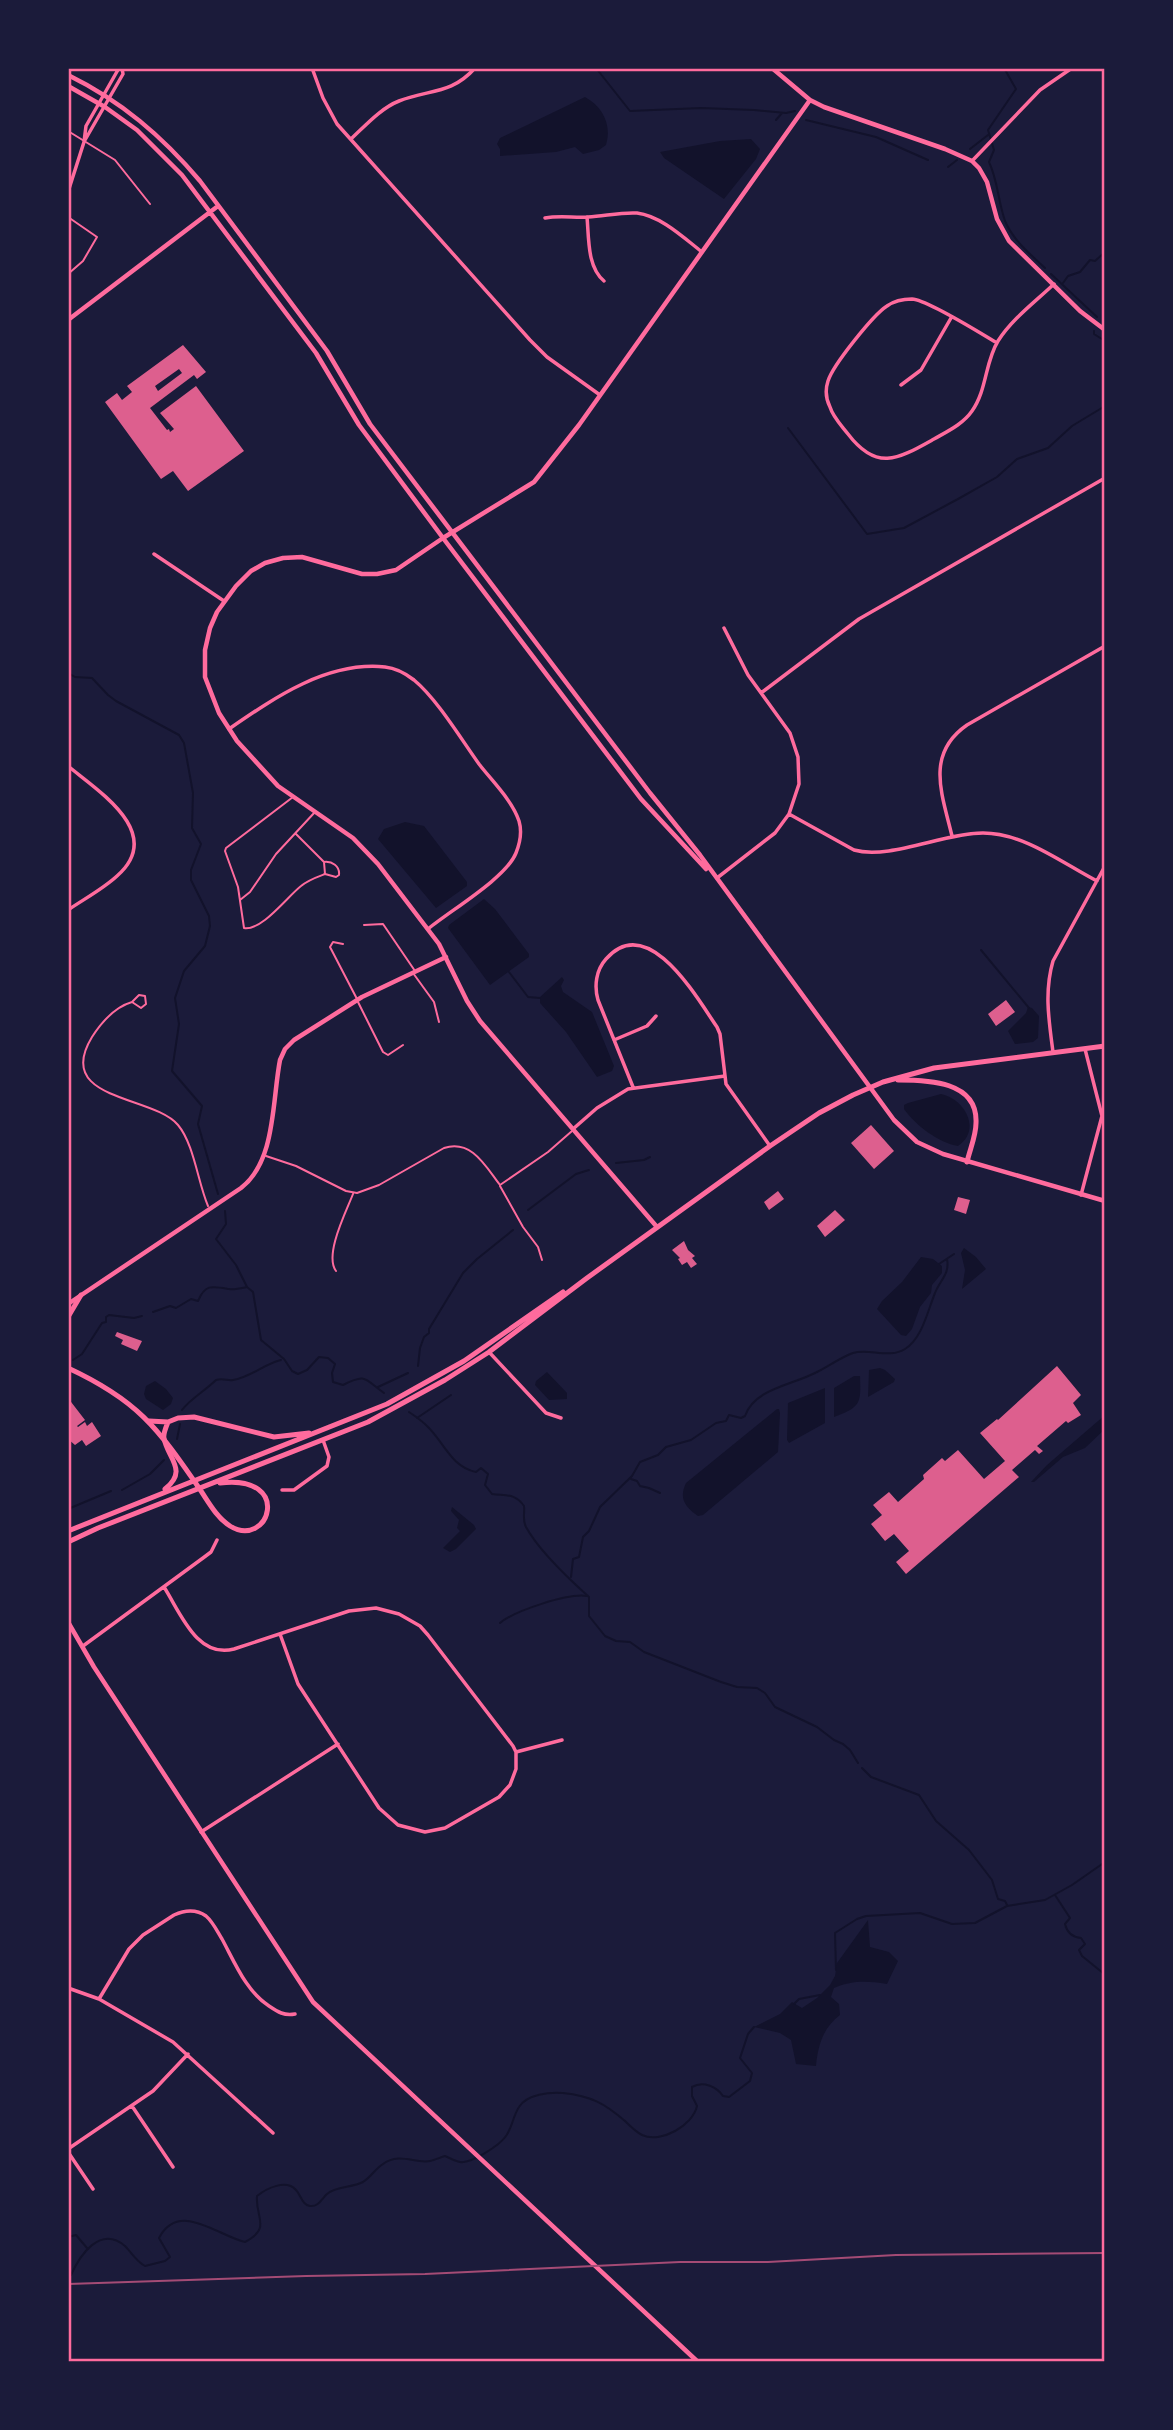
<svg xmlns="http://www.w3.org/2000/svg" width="1173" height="2430" font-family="Montserrat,sans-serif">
	<rect width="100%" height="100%" fill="#1b1b3a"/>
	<path fill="#12122b" d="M585 97C603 107 612 125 606 145L599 150 583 154 575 147 556 152 500 156V149L497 144 500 138Z
		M751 139 760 149 756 159 724 199 664 158 660 152 720 141Z
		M405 822 424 826 467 882V886L436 908 378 839 384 829Z
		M484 899 495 909 529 954V957L490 985 448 928 449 925Z
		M562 977 564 980 561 986 563 992 592 1012 614 1066 612 1071 597 1077 566 1032 540 1003V997Z
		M1028 1007 1032 1008 1039 1016 1038 1038 1033 1042 1015 1044 1008 1031 1026 1013Z
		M941 1094C965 1099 982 1130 958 1146 939 1143 915 1125 904 1109V1105L908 1103Z
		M964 1248 976 1257 986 1269 962 1289 965 1270 961 1253Z
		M921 1257 933 1259 942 1266V1273L932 1285 931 1293 920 1307 912 1329 906 1336 901 1335 877 1309 882 1301 902 1282Z
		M880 1368 885 1370 895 1379 894 1382 868 1397 869 1370Z
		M547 1372 567 1393V1399L549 1400 535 1385 536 1381Z
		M854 1376H860C861 1403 861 1407 834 1417V1388Z
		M155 1381 166 1389 173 1398 171 1404 163 1410 146 1399 144 1394 146 1386Z
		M825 1388V1423L789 1443 787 1440 788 1403Z
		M777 1409H779L780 1413 778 1452 703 1515 698 1516C684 1506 679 1498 686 1483Z
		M1105 1415V1429L1085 1448 1063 1457 1034 1482H1031L1047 1465Z
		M452 1507 474 1525 476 1529 456 1549 450 1552 443 1548 460 1531 457 1528 459 1520 451 1511Z
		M868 1920 870 1947 889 1952 898 1961 887 1984C867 1981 853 1980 834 1988L831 1997 839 2004 840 2015C823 2028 818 2045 816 2066L796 2064 791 2040 780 2033 754 2027 780 2014 792 2002 802 2008 817 1998 830 1985 835 1976 837 1963Z"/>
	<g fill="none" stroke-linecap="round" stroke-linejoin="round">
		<path stroke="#12122b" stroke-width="2" d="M596 68 630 111 701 108 754 110 786 113 795 111
			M1004 68 1016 89 988 130 994 150 989 162C998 181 998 201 1005 221 1013 240 1030 254 1045 268
			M776 120 782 113
			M806 120 876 137 928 160
			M970 149 988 135
			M948 167 957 160
			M1051 274 1097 317
			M1063 283 1068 276 1080 272 1090 260 1095 261 1105 252
			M1094 331V334L1105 341
			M788 428 867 534 904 528 958 499 997 477 1017 459 1048 448 1072 426 1105 406
			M68 673 75 677 92 678 108 695 116 701 179 735 184 743 193 793 192 828 201 844 191 870V880L209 916 210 926 205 946 184 971 175 998 179 1024 172 1071 202 1106 198 1124 218 1194
			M981 950 1029 1008
			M509 972 528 997 540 998
			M616 1163 644 1160 650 1157
			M528 1210 576 1174 589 1170
			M225 1211 226 1224 216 1239 236 1265 247 1287 253 1292 261 1340 284 1359 292 1371 298 1374 307 1370 319 1357 328 1358 335 1364 332 1373 333 1382 343 1385C367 1373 364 1379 384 1393
			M939 1264 954 1254
			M153 1312 170 1306 176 1308 191 1299 198 1301C205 1284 212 1286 229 1289 234 1290 242 1288 247 1287
			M73 1360 82 1354 102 1323 106 1322V1317L109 1315 134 1318 142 1316
			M418 1366 420 1348 424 1337 429 1333V1329L463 1273 477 1259 513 1230
			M378 1387 408 1373
			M182 1410C190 1399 206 1390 216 1380 223 1378 228 1381 233 1380 251 1377 264 1364 281 1360
			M409 1412C415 1416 422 1421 427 1426 444 1442 451 1467 476 1472L481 1468 488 1474 485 1485 492 1494C506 1496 515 1493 524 1506 525 1514 522 1519 526 1527 539 1551 569 1579 589 1597V1616L605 1636 616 1641 630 1642 644 1652 721 1682 737 1687 757 1688 765 1693 775 1707 817 1727 834 1740 843 1744 850 1750 858 1763
			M417 1418 451 1395
			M177 1439 180 1424
			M631 1479 637 1481 640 1486 649 1488 660 1493
			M122 1490 150 1474 164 1460
			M68 1509 111 1491
			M571 1577 573 1559 579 1557 583 1537 589 1531 600 1507 632 1476 640 1462 658 1455 666 1447 691 1440 716 1423 726 1421 729 1415 741 1418 745 1416C754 1389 792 1385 815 1373 828 1367 839 1358 853 1353 868 1348 890 1359 905 1349 922 1339 928 1310 935 1293 940 1280 950 1274 947 1259
			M500 1623C514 1611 568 1593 587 1596
			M862 1768 871 1777 919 1795 936 1821 969 1850 992 1880 998 1899 1005 1901 1007 1905
			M1055 1895 1070 1918 1065 1924C1067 1933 1072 1937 1081 1938L1085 1944 1079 1950 1082 1956 1103 1973 1105 1991
			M836 1970 835 1933 857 1919 866 1916 920 1913 952 1924 975 1923 1007 1906 1045 1900 1072 1885 1105 1862
			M794 2004 799 1999 820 1995
			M68 2237 76 2235 87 2248
			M71 2275C80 2255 100 2225 125 2246 132 2253 136 2261 145 2266L165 2261 170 2257 159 2238C179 2200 218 2236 245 2242 272 2228 255 2217 257 2196 267 2188 286 2179 296 2190 301 2195 302 2205 310 2206 319 2207 322 2198 327 2194 336 2186 352 2188 363 2182 371 2177 375 2169 383 2164 400 2152 415 2164 430 2161 435 2160 441 2157 445 2156 450 2158 455 2161 460 2162 471 2164 500 2145 506 2136 512 2128 513 2116 519 2107 527 2094 550 2092 563 2093 591 2096 604 2103 625 2121 630 2126 636 2132 642 2135 661 2144 693 2125 697 2106L692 2096V2087C703 2081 716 2086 723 2096L729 2097 750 2081 752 2073 740 2058 748 2034 754 2027"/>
	</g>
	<path fill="#dd5f8e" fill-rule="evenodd" d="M183 345 206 372 197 379 194 375 150 408 167 430 169 429 170 432 174 429 160 413 196 386 244 451 188 491 173 471 161 479 105 402 117 393 122 400 132 392 127 386ZM179 369 182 373 158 391 155 386Z
		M1006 1000 1015 1012 996 1026 988 1014Z
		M871 1125 894 1151 874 1169 851 1143Z
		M778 1191 784 1199 769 1210 764 1202Z
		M958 1197 970 1200 966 1214 954 1210Z
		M835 1210 845 1220 825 1237 817 1226Z
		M684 1241 688 1250 695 1256 692 1258 697 1264 691 1268 687 1262 682 1265 678 1259 680 1258 672 1250Z
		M117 1332 142 1341 137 1351 121 1344 123 1340 115 1336Z
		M1057 1366 1081 1395 1073 1403 1081 1415 1068 1423 1066 1421 1037 1446 1043 1451 1039 1454 1035 1450 1012 1470 1019 1477 906 1574 896 1562 909 1551 894 1534 885 1541 871 1524 882 1515 873 1505 889 1492 898 1502 924 1479 923 1475 942 1458 945 1461 958 1450 984 1479 1005 1461 980 1433 997 1419 998 1420Z
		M68 1398 85 1420 77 1426 78 1427 85 1422 87 1426 92 1422 101 1436 86 1446 82 1440 75 1445 68 1439Z"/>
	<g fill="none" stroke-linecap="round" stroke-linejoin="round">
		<path stroke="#ff6b9d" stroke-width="2" d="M68 131 115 160 150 204
			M68 217 97 237 83 261 68 274
			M293 797 226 848 225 851 238 887 244 928C262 931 287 897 301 886 308 880 317 877 325 874
			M296 834 324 862C332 861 340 866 339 875L336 877 325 874 324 862
			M240 900 250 892 276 854 315 812
			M364 925 383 924 415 971
			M343 944 333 942 330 947 357 999
			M413 973 434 1002 439 1022
			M132 1002 139 995 145 996 146 1004 141 1008 132 1002C115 1007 101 1023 92 1037 53 1101 153 1095 178 1125 194 1144 198 1183 208 1206
			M358 1002 383 1052 388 1055 403 1045
			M266 1156 296 1166 346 1191 357 1193 379 1185 444 1148C472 1139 486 1167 500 1185L548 1152 572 1131
			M500 1186 523 1227 538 1247 542 1260
			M336 1271C324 1255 346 1212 353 1194"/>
		<path stroke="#ff6b9d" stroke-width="3.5" d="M312 68 323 98 337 124 530 340 547 357 600 395
			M351 139C365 126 381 108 399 101 429 89 451 95 475 68
			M85 140 123 74 122 68
			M972 161 1040 90 1072 68
			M68 192 84 142 86 126 119 68
			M587 217C589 238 587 267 604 281
			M545 218C560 215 574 218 588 217 605 216 621 212 637 213 661 216 684 238 702 252
			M997 343C980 333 928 300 912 299 903 299 894 301 887 306 873 315 833 365 828 381 825 390 826 399 830 407 833 417 841 425 848 434 877 472 898 459 934 439 948 431 963 424 972 411 987 390 985 362 998 341 1012 319 1035 302 1054 284
			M901 385 921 370 951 318
			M154 554 224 601
			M761 693 859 619 1105 478
			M229 729C274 698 327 661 385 667 395 668 405 673 414 680 437 699 461 739 479 764 492 781 512 800 519 821 522 831 520 843 516 853 506 878 451 910 428 929
			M68 766C98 791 166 833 117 876 103 889 84 899 68 910
			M789 814 854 850C889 860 944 833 983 833 1024 833 1062 863 1097 881
			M952 836C942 794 925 754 967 725L1105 646
			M717 878 775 833 789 814 799 784 798 757 790 733 748 675 724 628
			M614 1040 647 1026 656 1016
			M1053 1052C1049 1021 1044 992 1053 961L1105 866
			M633 1087 598 1000C594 986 596 970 606 959 648 911 697 998 717 1027L720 1034 726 1084 770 1146
			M573 1129 597 1108 628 1089 725 1076
			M1081 1195 1102 1116 1085 1049
			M489 1352 546 1413 561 1418
			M282 1490H294L327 1466 329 1457 323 1440
			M164 1587C180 1612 197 1659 234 1649L349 1611 376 1608 399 1614 420 1626 428 1635 513 1746 516 1752V1769L510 1785 499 1797 445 1828 425 1832 398 1825 379 1808 298 1684 280 1634
			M83 1646 203 1558 211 1552 217 1540
			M516 1752 562 1740
			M201 1832 338 1744
			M68 1988 99 1999 173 2042 273 2133
			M99 1999 129 1949 143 1935 174 1915C185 1910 196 1909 206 1916 213 1922 217 1931 222 1939 235 1963 246 1991 269 2006 278 2012 284 2016 295 2014
			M132 2106 173 2167
			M68 2149 153 2091 188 2054
			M68 2152 93 2189"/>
		<path stroke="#ff6b9d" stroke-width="4.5" d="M772 68 810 100 824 107 945 149 972 161 979 168 987 182 997 219 1009 241 1080 311 1105 330
			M68 75C121 101 162 136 200 181L327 351 370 424 650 793 700 855 894 1120 917 1142 943 1154 1105 1201
			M68 86 105 107 137 130 182 175 316 353 359 425 443 538 641 799 706 869
			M68 320 218 206
			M657 1227 480 1021 467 1001 439 944 378 864 353 838 278 786 237 741 219 713 205 677V650L210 628 217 612 236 586 251 571 265 563 283 558 302 557 362 574H377L396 570 443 538 534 482 579 425 810 100
			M68 1304 241 1188C276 1161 272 1101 280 1060L285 1049 294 1040 362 997 446 957
			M68 1622 94 1667 313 2002 698 2362"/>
		<path stroke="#ff6b9d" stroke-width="5" d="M68 1317 81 1295
			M68 1368C137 1400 157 1427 199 1488"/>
		<path stroke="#ff6b9d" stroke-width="5" d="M898 1080C928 1080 978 1081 976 1123 976 1136 970 1149 967 1162
			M149 1421 168 1422 178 1418 194 1417 274 1437 309 1433
			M199 1488C208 1501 216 1517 230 1526 269 1550 294 1474 220 1483
			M165 1489C189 1470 167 1458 164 1438 163 1434 166 1427 168 1422
			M68 1531 387 1404 464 1361 563 1292
			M68 1542 98 1528 368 1422 445 1380 489 1352 587 1278 770 1146 819 1113 853 1095 883 1082 934 1068 1105 1046"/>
		<path stroke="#a44b75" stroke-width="2" d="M68 2284 306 2276 425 2274 680 2262H768L896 2255 1105 2253"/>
	</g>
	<rect width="1173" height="2430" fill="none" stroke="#1b1b3a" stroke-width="140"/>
	<rect x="70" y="70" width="1033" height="2290" fill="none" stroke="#ff6b9d" stroke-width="2.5"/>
</svg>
